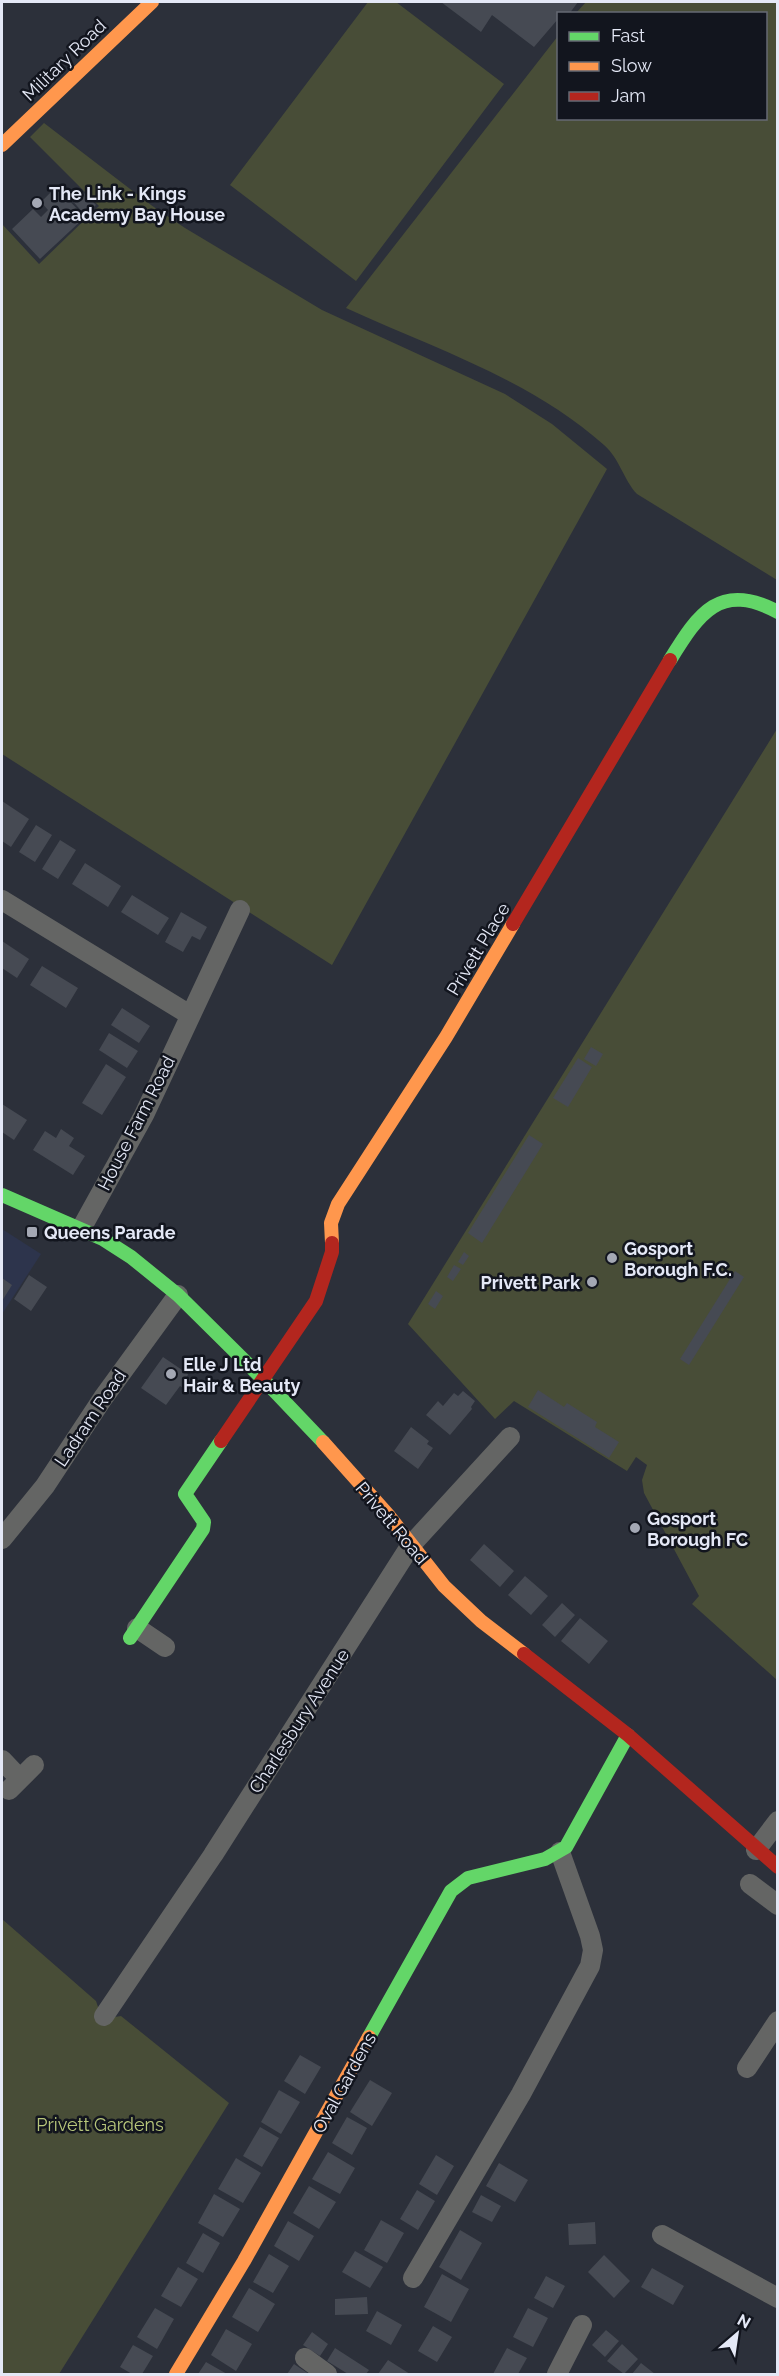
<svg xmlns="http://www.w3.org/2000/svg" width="779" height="2376" font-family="Raleway,sans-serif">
	<rect width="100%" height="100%" fill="#2c303a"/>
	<path fill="#2d344c" d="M2 1229 41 1254 2 1314Z"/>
	<path fill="#484d37" d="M368 2H396L504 84 356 281 230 185Z
		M586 2H777V580L637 494C623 479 620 459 604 445 532 380 433 348 346 308L558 36V118H766V14L576 13Z
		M44 123 151 205 185 228 322 310 505 394 552 424 607 469 332 965 2 754V224L39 264 99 206 30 137Z
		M777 729V1680L692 1604 699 1596 644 1493 642 1480 647 1465 636 1457 627 1471 514 1401 495 1419 408 1324Z
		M2 1919 96 2001 102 2019 121 2016 229 2103 59 2374H2Z"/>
	<path fill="#464a53" d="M441 2H578L569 14H558V19L534 47 492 15 481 32Z
		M56 187 85 217 40 259 12 229 33 209 41 217 48 210 41 202Z
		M79 188 96 205 85 215 69 197Z
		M2 801 29 819 11 847 2 841Z
		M36 825 52 835 35 862 19 852Z
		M60 840 76 850 58 879 42 869Z
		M85 863 121 886 108 907 72 884Z
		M132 895 169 918 158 935 121 912Z
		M181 912 207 927 200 940 192 936 183 952 165 942Z
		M2 941 29 959 17 978 2 968Z
		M42 966 78 988 66 1008 30 985Z
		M122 1008 150 1026 139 1043 111 1025Z
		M109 1033 138 1051 127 1068 99 1050Z
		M591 1047 603 1054 596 1066 584 1059Z
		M578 1058 592 1067 568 1107 553 1098Z
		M106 1064 126 1077 102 1115 82 1103Z
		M2 1104 27 1120 14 1140 2 1132Z
		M61 1129 74 1138 69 1146 85 1156 73 1175 33 1150 45 1131 56 1138Z
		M529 1135 543 1144 482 1243 468 1233Z
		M464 1252 469 1256 463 1265 458 1262Z
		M454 1265 461 1269 453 1281 447 1277Z
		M735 1271 744 1277 689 1365 680 1359Z
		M29 1275 47 1287 31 1311 14 1299Z
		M2 1278 12 1285 2 1301Z
		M436 1291 443 1296 435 1309 428 1304Z
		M163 1357 188 1374 187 1377 200 1386 193 1395 180 1386 166 1405 141 1388Z
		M538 1390 564 1407 567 1403 597 1422 595 1427 619 1442 609 1458 528 1407Z
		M463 1391 475 1401 471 1407 472 1409 450 1435 426 1415 438 1401 443 1406 454 1393 458 1396Z
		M411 1427 429 1441 427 1444 433 1448 418 1469 394 1451Z
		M484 1544 514 1571 500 1587 470 1560Z
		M525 1576 548 1596 531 1615 508 1595Z
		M562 1603 575 1615 555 1637 542 1625Z
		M580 1618 608 1641 589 1664 561 1641Z
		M300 2055 321 2067 305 2094 284 2081Z
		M370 2080 392 2093 372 2126 350 2112Z
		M279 2090 300 2102 281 2134 261 2122Z
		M347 2117 367 2128 352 2155 332 2143Z
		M260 2127 279 2138 262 2167 243 2156Z
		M328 2152 355 2168 340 2194 312 2179Z
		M436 2155 454 2166 437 2195 419 2184Z
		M236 2158 261 2173 243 2203 218 2189Z
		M499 2163 528 2180 515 2202 486 2186Z
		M309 2186 336 2202 319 2229 293 2213Z
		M417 2190 435 2201 418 2230 400 2219Z
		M214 2194 240 2209 223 2237 198 2223Z
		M481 2195 501 2206 492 2222 472 2212Z
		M381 2220 404 2233 387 2263 364 2250Z
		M288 2221 314 2236 299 2261 274 2246Z
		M595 2222 596 2244 569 2245 568 2224Z
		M460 2230 482 2243 461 2280 439 2267Z
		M203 2233 220 2243 203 2273 186 2263Z
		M355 2251 383 2267 370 2288 342 2272Z
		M269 2254 289 2266 273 2293 253 2282Z
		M604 2255 630 2281 614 2298 588 2272Z
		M178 2267 198 2279 181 2307 161 2296Z
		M652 2268 684 2286 673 2305 641 2287Z
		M442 2274 469 2289 451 2322 424 2307Z
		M546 2276 565 2286 553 2308 534 2298Z
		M249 2288 275 2304 258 2332 232 2317Z
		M367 2297 368 2314 335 2315V2299Z
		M155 2308 174 2319 157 2349 137 2337Z
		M528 2308 548 2318 533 2347 513 2337Z
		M377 2311 402 2325 391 2345 366 2331Z
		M433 2326 452 2337 437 2362 418 2351Z
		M226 2329 252 2344 236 2371 211 2355Z
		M606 2330 619 2341 605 2357 592 2345Z
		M312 2332 328 2344 320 2356 303 2345Z
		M622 2344 638 2359 624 2374 607 2361Z
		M133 2345 153 2356 142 2374H132L120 2367Z
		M335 2348 369 2370 366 2374H348L327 2361Z
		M507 2348 527 2358 518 2374H493Z
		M388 2360 410 2374H378Z
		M206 2362 227 2374H198Z
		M641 2363 655 2374H632Z
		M294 2364 309 2374H287Z"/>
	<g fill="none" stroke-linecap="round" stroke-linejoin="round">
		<path stroke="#646564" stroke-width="20" d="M2 900 190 1015
			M81 1229 144 1115 240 910
			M2 1539 45 1486 103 1398 178 1295
			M137 1628 165 1647
			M2 1760 20 1779
			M9 1790 34 1765
			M756 1850 778 1821
			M750 1884 778 1905
			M104 2016 213 1855 411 1545 510 1437
			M747 2068 778 2021
			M662 2235 778 2298
			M413 2278 521 2094 590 1966 593 1950 590 1936 560 1852
			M305 2358 327 2374
			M557 2374 582 2325"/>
		<path stroke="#63d668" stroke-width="14" d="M670 660C699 613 720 581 778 612
			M2 1195 103 1239 131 1257 178 1295 264 1380 323 1442
			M130 1638 203 1529 204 1522 185 1494 221 1441
			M369 2037 451 1891 468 1878 545 1859 566 1847 628 1735"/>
		<path stroke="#ff974d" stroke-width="14" d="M2 145 152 2
			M332 1243 331 1223 338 1204 446 1037 513 924
			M323 1442 389 1516 444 1586 481 1621 524 1654
			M176 2374 244 2261 369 2037"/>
		<path stroke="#b3261e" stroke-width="14" d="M513 924 670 660
			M221 1441 316 1301 332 1252V1243
			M524 1654 628 1735 778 1867"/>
	</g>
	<g fill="#a4a8b4" stroke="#12151e" stroke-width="2">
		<circle cx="37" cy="203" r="6"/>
		<rect x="26" y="1226" width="12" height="12" rx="3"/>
		<circle cx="612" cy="1258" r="6"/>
		<circle cx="592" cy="1282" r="6"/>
		<circle cx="171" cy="1374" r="6"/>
		<circle cx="635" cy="1528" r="6"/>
	</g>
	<g text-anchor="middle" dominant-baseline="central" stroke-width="5" stroke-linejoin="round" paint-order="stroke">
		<g font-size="18" fill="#e4e8f6" stroke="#12151e">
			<text transform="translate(64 60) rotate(-44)">Military Road</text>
			<text transform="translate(478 949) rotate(-59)">Privett Place</text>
			<text transform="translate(136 1123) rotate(-63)">House Farm Road</text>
			<text transform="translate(90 1418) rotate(-56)">Ladram Road</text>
			<text transform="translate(392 1523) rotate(50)">Privett Road</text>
			<text transform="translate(299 1721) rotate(-57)">Charlesbury Avenue</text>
			<text transform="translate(344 2083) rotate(-61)">Oval Gardens</text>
		</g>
		<g font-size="18" font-weight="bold" fill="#e4e8f6" stroke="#12151e" text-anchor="start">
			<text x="49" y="193">The Link - Kings<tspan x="49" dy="21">Academy Bay House</tspan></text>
			<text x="44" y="1232">Queens Parade</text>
			<text x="624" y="1248">Gosport<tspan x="624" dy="21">Borough F.C.</tspan></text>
			<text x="580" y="1282" text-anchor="end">Privett Park</text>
			<text x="183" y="1364">Elle J Ltd<tspan x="183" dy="21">Hair &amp; Beauty</tspan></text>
			<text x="647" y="1518">Gosport<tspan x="647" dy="21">Borough FC</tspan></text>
		</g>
		<g font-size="18" fill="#b8c77b" stroke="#12151e">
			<text x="100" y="2124">Privett Gardens</text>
		</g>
	</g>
	<rect width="779" height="2376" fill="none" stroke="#e4e8f6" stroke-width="6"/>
	<rect x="557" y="12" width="210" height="108" fill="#12151e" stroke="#666974" stroke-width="1.5"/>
	<rect x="569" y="32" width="30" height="9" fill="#63d668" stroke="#666974" stroke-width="1.5"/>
	<text x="611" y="42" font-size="18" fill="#e4e8f6">Fast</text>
	<rect x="569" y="62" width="30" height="9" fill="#ff974d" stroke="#666974" stroke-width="1.5"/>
	<text x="611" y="72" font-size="18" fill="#e4e8f6">Slow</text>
	<rect x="569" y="92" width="30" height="9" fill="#b3261e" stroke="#666974" stroke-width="1.5"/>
	<text x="611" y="102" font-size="18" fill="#e4e8f6">Jam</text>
	<g transform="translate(737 2334) rotate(29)" stroke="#12151e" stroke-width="4.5" paint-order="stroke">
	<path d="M0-4.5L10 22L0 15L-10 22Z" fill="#e4e8f6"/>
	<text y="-9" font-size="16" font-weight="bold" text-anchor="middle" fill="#e4e8f6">N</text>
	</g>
</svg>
